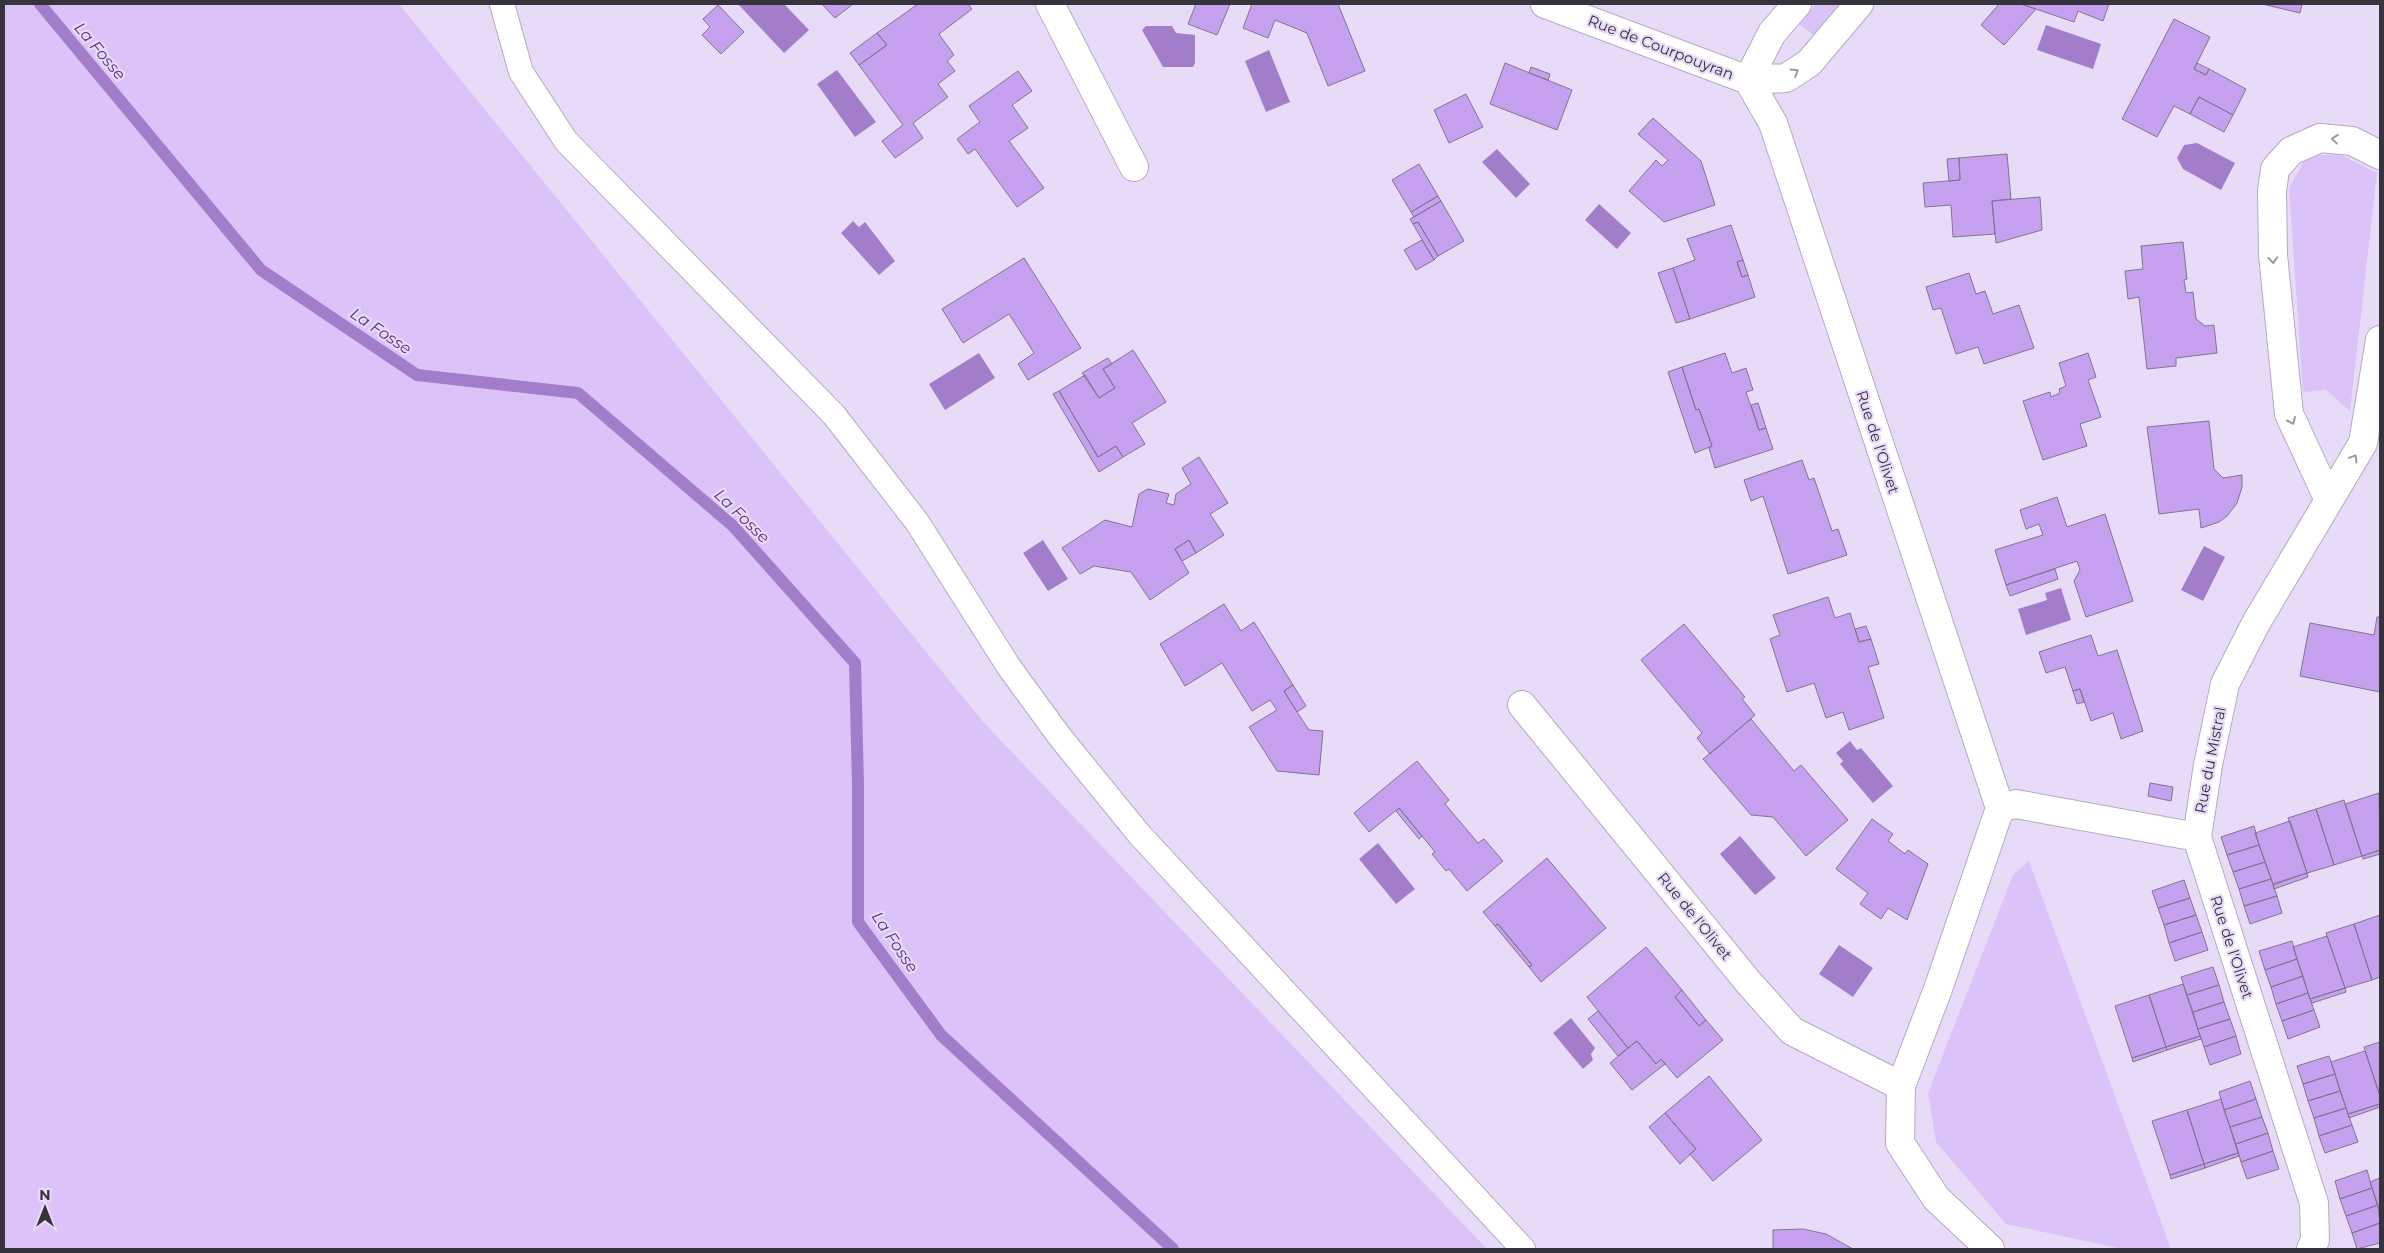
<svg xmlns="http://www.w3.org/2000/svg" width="2384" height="1253" font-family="Montserrat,sans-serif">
	<rect width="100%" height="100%" fill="#e8dbf7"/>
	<path fill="#dbc3f9" d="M4 4H399L984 723 1487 1249H4Z
		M1816 4H1846L1818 38 1799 24Z
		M2340 154 2377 173 2350 411 2326 390 2303 392 2289 188 2307 156Z
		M2029 861 2171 1249H2122L2006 1224 1936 1142 1928 1093 2013 875Z"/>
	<path fill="#a27eca" d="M738 4H784L809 30 784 53Z
		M2046 25 2101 44 2093 69 2037 50Z
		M1146 26H1172L1176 33 1195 35V63L1193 67H1163L1142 30Z
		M1269 50 1290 102 1266 112 1245 61Z
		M837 70 876 122 855 137 817 84Z
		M2197 143 2235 163 2221 190 2183 169 2177 158 2184 145Z
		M1497 149 1530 184 1516 198 1482 162Z
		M1599 204 1631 233 1617 249 1585 220Z
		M853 221 859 227 865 222 895 261 879 275 841 233Z
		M979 353 995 378 945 410 929 384Z
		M1043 540 1068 579 1048 591 1023 553Z
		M2204 546 2225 557 2203 601 2181 590Z
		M2061 588 2071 620 2026 635 2018 609 2047 600 2045 593Z
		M1850 741 1857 750 1861 748 1893 786 1873 803 1840 764 1843 761 1836 753Z
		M1740 836 1776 878 1755 895 1720 854Z
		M1378 843 1415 889 1396 904 1359 859Z
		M1839 945 1873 968 1853 997 1819 974Z
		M1571 1018 1595 1048 1591 1054 1593 1060 1583 1069 1553 1033Z"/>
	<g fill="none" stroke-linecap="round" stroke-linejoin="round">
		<path stroke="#a27eca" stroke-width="12" d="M40 4 261 270 417 375 578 393 733 526 855 663 858 785V922L941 1035 1173 1249"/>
	</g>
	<path fill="#c6a1f0" stroke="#80758e" d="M822 4H853L835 18Z
		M918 4H968L972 9 939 34 954 55 947 61 955 71 938 84 948 97 913 123 923 138 895 158 882 141 903 125 859 65 887 45 877 33Z
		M1196 4H1230L1217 35 1188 24Z
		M1252 4H1338L1365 71 1328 86 1307 33 1275 20 1268 38 1243 28Z
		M1999 4H2021L2036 9 2004 45 1981 25Z
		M2021 4H2109L2103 21 2078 11 2074 22Z
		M2262 4H2302L2300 13Z
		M718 5 744 32 721 54 702 35 710 27 703 19Z
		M2174 19 2210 37 2194 69 2206 75 2209 69 2246 89 2233 115 2199 97 2190 114 2174 106 2157 137 2122 119Z
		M877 33 887 45 859 65 850 53Z
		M1505 63 1572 90 1557 130 1490 104Z
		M2197 63 2209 69 2206 75 2194 69Z
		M1531 67 1550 74 1548 80 1529 73Z
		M1018 71 1032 91 1012 105 1028 128 1009 141 1044 188 1017 207 975 149 968 154 957 139 980 122 969 106Z
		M1466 94 1483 127 1449 143 1434 110Z
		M2199 97 2233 115 2224 132 2190 114Z
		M1653 118 1701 161 1715 205 1664 222 1629 191 1656 160 1662 166 1668 160 1638 134Z
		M2007 154 2011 199 1992 201 1995 234 1953 237 1951 205 1925 207 1923 183 1960 180 1959 158Z
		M1959 158 1960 180 1949 181 1947 159Z
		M1419 164 1438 196 1411 212 1392 180Z
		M1438 196 1441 201 1414 217 1411 212Z
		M2040 197 2042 230 1996 243 1992 201Z
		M1441 201 1464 241 1438 256 1418 222 1413 224 1410 219Z
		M1418 222 1438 256 1434 260 1413 224Z
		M1731 225 1743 260 1737 262 1742 277 1748 275 1755 297 1690 319 1673 268 1695 260 1687 239Z
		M1422 240 1434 260 1416 270 1404 250Z
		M2183 242 2187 279 2184 280 2186 293 2193 292 2196 319 2205 326 2214 325 2217 353 2176 358V366L2147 369 2139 297 2128 299 2125 271 2143 269 2141 246Z
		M1024 258 1081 348 1028 380 1018 364 1034 353 1009 314 963 343 942 309Z
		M1743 260 1748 275 1742 277 1737 262Z
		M1673 268 1690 319 1676 323 1658 273Z
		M1969 273 1976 294 1985 291 1993 314 2019 305 2034 348 1984 364 1978 347 1956 354 1941 308 1933 310 1926 287Z
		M1133 350 1166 402 1132 423 1145 444 1123 457 1116 446 1098 457 1059 391 1085 375 1099 398 1115 388 1103 369Z
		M1725 353 1732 373 1746 368 1753 390 1746 392 1759 430 1766 428 1773 449 1715 468 1709 448 1712 446 1699 409 1696 410 1682 367Z
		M2088 353 2096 377 2088 380 2101 417 2080 424 2087 446 2043 460 2023 401 2050 392 2051 397 2060 393 2059 389 2066 386 2059 363Z
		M1108 358 1112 364 1103 369 1115 388 1099 398 1082 373Z
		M1682 367 1696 410 1699 409 1712 446 1695 453 1668 372Z
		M1059 391 1098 457 1116 446 1123 457 1099 472 1053 394Z
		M1758 403 1766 428 1759 430 1751 405Z
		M2209 421 2214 469 2223 478 2242 475V487L2237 503 2227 516 2219 522 2201 528 2199 509 2159 514 2147 427Z
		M1199 457 1228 503 1210 514 1224 535 1196 553 1189 540 1175 549 1189 573 1150 600 1131 572 1094 566 1080 574 1062 548 1105 520 1132 527 1139 494 1148 489 1169 494 1166 503 1174 505 1176 494 1191 484 1182 468Z
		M1802 460 1809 480 1814 478 1832 531 1838 529 1847 555 1788 574 1763 496 1751 501 1744 480Z
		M2057 497 2067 527 2105 514 2133 601 2086 617 2074 581 2080 570 2077 561 2006 585 1995 550 2043 535 2039 524 2026 529 2020 510Z
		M1189 540 1196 553 1182 561 1175 549Z
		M2055 569 2058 579 2010 596 2006 585Z
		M1828 597 1835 618 1850 613 1859 642 1871 639 1879 664 1868 667 1884 718 1849 730 1843 712 1826 718 1814 683 1787 692 1770 639 1780 635 1773 615Z
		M1224 604 1241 631 1254 622 1293 685 1284 691 1297 712 1309 730 1323 731 1319 775 1277 771 1249 727 1277 710 1270 700 1252 711 1222 663 1185 686 1160 644Z
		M2377 617H2380V692L2300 676 2310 623 2374 635Z
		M1684 624 1745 697 1742 699 1755 715 1710 754 1697 738 1702 733 1641 660Z
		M1866 626 1871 639 1859 642 1855 629Z
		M2091 635 2098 656 2117 650 2143 731 2121 739 2113 713 2091 721 2080 689 2073 691 2065 667 2046 673 2039 652Z
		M1293 685 1306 706 1297 712 1284 691Z
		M2080 689 2084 702 2077 704 2073 691Z
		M1751 719 1794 771 1801 765 1848 820 1806 856 1773 817 1751 815 1703 759Z
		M1417 761 1449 800 1445 804 1478 843 1484 839 1503 861 1467 891 1449 869 1446 871 1432 854 1435 852 1399 808 1369 832 1354 813Z
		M2150 783 2173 787 2171 801 2148 796Z
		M2379 793 2380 850 2362 856 2345 804Z
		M2344 800 2362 856 2334 865 2316 809Z
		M1399 808 1422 836 1419 839 1396 811Z
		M2316 809 2334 865 2307 873 2288 818Z
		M1872 819 1893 834 1888 841 1905 854 1908 850 1928 864 1907 920 1888 908 1881 919 1860 904 1868 893 1836 869Z
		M2290 821 2307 873 2273 884 2255 833Z
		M2254 826 2259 845 2227 855 2221 837Z
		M2259 845 2265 862 2233 872 2227 855Z
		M2380 850V854L2363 859 2362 856Z
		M1547 858 1606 928 1541 982 1529 967 1532 965 1498 924 1495 926 1483 912Z
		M2265 862 2271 879 2239 889 2233 872Z
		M2307 873 2308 877 2274 889 2273 885Z
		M2271 879 2277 896 2244 906 2239 889Z
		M2184 880 2190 898 2158 908 2152 891Z
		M2277 896 2282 913 2250 924 2244 906Z
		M2190 898 2196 915 2164 925 2158 908Z
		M2196 915 2202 932 2169 943 2164 925Z
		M2380 915V977L2372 980 2354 924Z
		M1498 924 1532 965 1529 967 1495 926Z
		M2354 924 2372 980 2345 988 2326 933Z
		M2202 932 2208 950 2175 961 2169 943Z
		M2327 936 2345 988 2310 999 2293 947Z
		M2292 941 2297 959 2265 970 2259 951Z
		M1646 947 1682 990 1675 997 1699 1026 1706 1020 1723 1040 1677 1078 1661 1059 1656 1064 1637 1041 1628 1048 1587 997Z
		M2297 959 2303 976 2271 987 2265 970Z
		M2213 967 2219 985 2187 995 2181 977Z
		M2303 976 2308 993 2276 1004 2271 987Z
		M2183 984 2200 1036 2166 1047 2149 995Z
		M2219 985 2224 1002 2193 1012 2187 995Z
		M2345 988 2346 992 2312 1003 2310 999Z
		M1682 990 1706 1020 1699 1026 1675 997Z
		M2308 993 2314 1010 2282 1021 2276 1004Z
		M2149 995 2166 1047 2132 1058 2115 1006Z
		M2224 1002 2230 1019 2198 1029 2193 1012Z
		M2314 1010 2320 1027 2288 1039 2282 1021Z
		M1598 1011 1628 1048 1618 1056 1588 1019Z
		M2230 1019 2236 1036 2204 1047 2198 1029Z
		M2200 1036 2201 1039 2167 1050 2166 1047Z
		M2236 1036 2241 1054 2210 1065 2204 1047Z
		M1637 1041 1656 1064 1661 1059 1665 1064 1632 1090 1610 1063Z
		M2380 1042V1096L2364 1047Z
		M2166 1047 2167 1050 2133 1062 2132 1058Z
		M2365 1051 2380 1096V1104L2348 1114 2331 1062Z
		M2329 1056 2335 1074 2303 1084 2297 1066Z
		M2335 1074 2340 1091 2308 1101 2303 1084Z
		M1709 1076 1762 1140 1713 1181 1690 1154 1696 1149 1665 1113Z
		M2250 1081 2256 1099 2224 1110 2219 1092Z
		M2340 1091 2346 1108 2314 1118 2308 1101Z
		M2221 1099 2238 1153 2204 1164 2187 1110Z
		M2256 1099 2262 1117 2230 1127 2224 1110Z
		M2380 1104V1107L2349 1118 2348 1114Z
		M2346 1108 2352 1125 2319 1136 2314 1118Z
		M2187 1110 2204 1164 2170 1175 2152 1121Z
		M1665 1113 1696 1149 1680 1164 1649 1127Z
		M2262 1117 2268 1133 2236 1144 2230 1127Z
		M2352 1125 2358 1142 2325 1153 2319 1136Z
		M2268 1133 2273 1151 2241 1162 2236 1144Z
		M2273 1151 2279 1169 2247 1179 2241 1162Z
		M2238 1153 2239 1156 2205 1168 2204 1164Z
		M2204 1164 2205 1168 2171 1179 2170 1175Z
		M2367 1170 2372 1188 2340 1199 2335 1181Z
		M2380 1178V1214L2370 1182Z
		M2372 1188 2378 1205 2346 1216 2340 1199Z
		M2378 1205 2380 1223 2352 1233 2346 1216Z
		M2380 1223V1243L2357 1249 2352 1233Z
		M1803 1229 1826 1234 1853 1249H1773V1230Z"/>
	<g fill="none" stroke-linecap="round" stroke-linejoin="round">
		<defs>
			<path id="service" d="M502 4 521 72 566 141 834 415 917 522 1009 667 1060 737 1139 834 1523 1249"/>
			<path id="minor" d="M1050 4 1134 167
				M1545 4 1748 80 1786 78 1809 63 1859 4
				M1748 80 1773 123 2000 808 1938 989 1901 1086 1900 1143 1936 1198 1990 1249
				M1748 80 1772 33 1797 4
				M2329 500 2289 414 2273 255 2272 191 2275 169 2291 151 2320 138 2352 141 2380 155
				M1522 705 1749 983 1792 1031 1901 1086
				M2000 808 2016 804 2197 837 2314 1203 2315 1240 2311 1249
				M2197 837 2208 765 2225 684 2256 623 2363 443 2380 340"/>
		</defs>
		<use href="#service" stroke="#b5a9c4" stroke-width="26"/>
		<use href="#minor" stroke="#b5a9c4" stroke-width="30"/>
		<use href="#service" stroke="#fff" stroke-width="24"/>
		<use href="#minor" stroke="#fff" stroke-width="28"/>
	</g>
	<defs><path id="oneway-chevron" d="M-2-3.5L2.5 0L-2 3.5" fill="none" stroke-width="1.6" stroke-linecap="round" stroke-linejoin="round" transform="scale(1.25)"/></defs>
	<g stroke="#9b999e">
		<use href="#oneway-chevron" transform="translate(1795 72) rotate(-32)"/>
		<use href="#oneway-chevron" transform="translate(2335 139) rotate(-174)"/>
		<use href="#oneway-chevron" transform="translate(2273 260) rotate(86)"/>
		<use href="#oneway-chevron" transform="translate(2292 421) rotate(66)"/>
		<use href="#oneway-chevron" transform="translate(2354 458) rotate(-59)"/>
	</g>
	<g text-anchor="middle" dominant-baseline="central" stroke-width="4.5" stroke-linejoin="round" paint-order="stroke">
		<g font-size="15" fill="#37333d" stroke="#e8dbf7">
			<text transform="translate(1661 47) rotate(21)">Rue de Courpouyran</text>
			<text transform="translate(1878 442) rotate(72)">Rue de l'Olivet</text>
			<text transform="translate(2210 760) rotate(-79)">Rue du Mistral</text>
			<text transform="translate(1695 916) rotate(51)">Rue de l'Olivet</text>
			<text transform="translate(2232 947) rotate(72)">Rue de l'Olivet</text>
		</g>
		<g font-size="16" font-style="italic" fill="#5d2d87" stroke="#e8dbf7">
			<text transform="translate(100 51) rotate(50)">La Fosse</text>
			<text transform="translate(381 331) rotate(34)">La Fosse</text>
			<text transform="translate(742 516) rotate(44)">La Fosse</text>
			<text transform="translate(895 942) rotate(56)">La Fosse</text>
		</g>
	</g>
	<rect width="2384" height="1253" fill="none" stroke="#37333d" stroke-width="10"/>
	<g transform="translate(45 1208)" stroke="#e8dbf7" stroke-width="4" paint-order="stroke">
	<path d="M0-4L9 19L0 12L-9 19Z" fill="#37333d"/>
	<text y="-8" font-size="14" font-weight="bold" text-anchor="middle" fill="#37333d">N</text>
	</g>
</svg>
